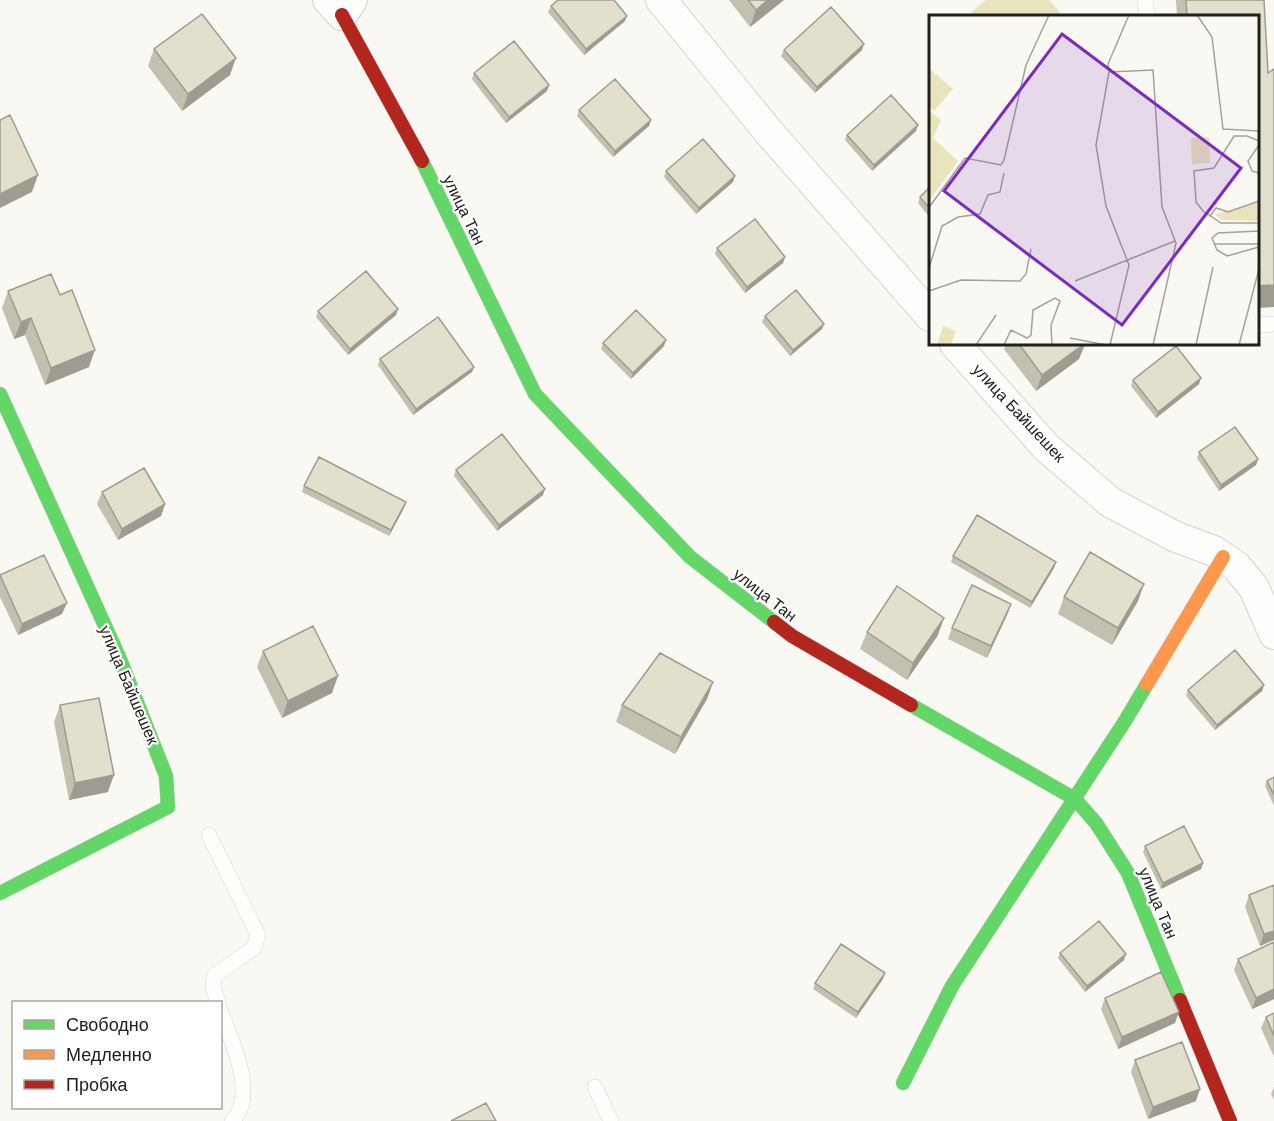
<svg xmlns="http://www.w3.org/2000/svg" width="1274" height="1121" font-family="Arial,sans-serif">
	<rect width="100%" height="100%" fill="#faf8f2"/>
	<path fill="#eae4bd" d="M986 0H1049L1063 16H967Z"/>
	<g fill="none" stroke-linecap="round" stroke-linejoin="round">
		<defs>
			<path id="lane" d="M1145 0 1147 16
				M1258 325 1274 324
				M209 835 258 935 254 948 214 976 213 988 218 1002
				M220 1009C230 1039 259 1095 232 1121
				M595 1087 611 1121"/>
			<path id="street" d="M328 0 342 15 352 0
				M661 0 767 130 930 316
				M955 344 1046 447 1110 502 1176 537 1214 551 1236 566 1254 588 1274 634"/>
			<path id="fast" d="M422 161 535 394 690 557 774 622
				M0 394 120 659 166 776 168 807 0 893
				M911 705 1075 799 1096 823 1128 873 1180 1000
				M903 1083 952 986 1125 721 1147 684"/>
			<path id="slow" d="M1147 684 1223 557"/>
			<path id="jam" d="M342 15 422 161
				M774 622 792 636 911 705
				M1180 1000 1230 1121"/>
		</defs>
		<use href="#lane" stroke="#d4d3ce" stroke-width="16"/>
		<use href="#street" stroke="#d4d3ce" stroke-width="32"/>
		<use href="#fast" stroke="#d4d3ce" stroke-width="15"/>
		<use href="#slow" stroke="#d4d3ce" stroke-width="15"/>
		<use href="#jam" stroke="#d4d3ce" stroke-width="15"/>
		<use href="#lane" stroke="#fefefd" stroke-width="15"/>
		<use href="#street" stroke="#fefefd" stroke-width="30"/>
		<use href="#fast" stroke="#63d668" stroke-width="14"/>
		<use href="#slow" stroke="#ff974d" stroke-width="14"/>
		<use href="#jam" stroke="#b3261e" stroke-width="14"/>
	</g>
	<path fill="#c2c0b0" d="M729 0H784L750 27Z
		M1176 0H1264L1268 73 1274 69V307L1257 308V16H1177Z
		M551 6 625 21 584 55 548 12Z
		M154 49 230 75 182 111 148 66Z
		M784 50H862L815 93 781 56Z
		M474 73 549 85 547 91 506 123 472 79Z
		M579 110 651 120 649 126 613 157 577 116Z
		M916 131 872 171 845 140 847 135Z
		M666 171 735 176 733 182 696 214 664 177Z
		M930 187V218L918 203 920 197Z
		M717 248 785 257 783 263 745 293 715 254Z
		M8 291 89 367 45 385 25 335 14 339 2 308Z
		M318 311 396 315 348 355 316 317Z
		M765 316 824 324 822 329 790 356 762 322Z
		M603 343 664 346 631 379 601 349Z
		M1006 344H1085L1079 359 1036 391 1004 349Z
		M380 359 474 367 472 372 413 415 378 365Z
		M1133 380 1199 384 1156 418 1131 386Z
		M1199 452 1258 459 1256 465 1219 491 1197 458Z
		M456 470 543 495 497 531 454 476Z
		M304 486 404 508 389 536 302 492Z
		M102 492 165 504 161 516 118 540 97 504Z
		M953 556 1056 562 1054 568 1030 608 951 562Z
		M0 575 62 614 18 635 0 597Z
		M1064 597 1138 601 1112 645 1058 614Z
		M1011 604 1007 615 987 658 948 639 952 628Z
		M867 632 938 635 907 680 860 649Z
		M263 651 332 693 282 718 257 667Z
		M713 682 707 699 675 754 616 722 622 705Z
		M1264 685 1262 691 1215 730 1186 696 1188 690Z
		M60 705 108 792 69 800 54 722Z
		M1274 777V806L1265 786 1267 781Z
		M1145 846 1203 863 1201 869 1161 889 1143 852Z
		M1249 895 1274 940 1260 946 1245 907Z
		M1060 953 1124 960 1085 992 1058 958Z
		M1238 959 1274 999 1252 1009 1234 970Z
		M883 979 856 1018 813 989 815 983Z
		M1105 998 1175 1023 1118 1049 1101 1009Z
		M1274 1013V1057L1261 1028 1266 1017Z
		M1135 1060 1196 1101 1148 1119 1131 1072Z
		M1274 1087V1100L1271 1094Z"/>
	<path fill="#9e9c90" d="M768 0H784L750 27 756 10Z
		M627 16 625 21 584 55 586 49Z
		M864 44 862 50 815 93 817 87Z
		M236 58 230 75 182 111 188 94Z
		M549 85 547 91 506 123 509 117Z
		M651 120 649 126 613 157 615 151Z
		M918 125 916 131 872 171 874 165Z
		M38 175 32 192 0 208V194Z
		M735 176 733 182 696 214 699 208Z
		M785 257 783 263 745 293 747 287Z
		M1274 285V307L1257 308V286Z
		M398 309 396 315 348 355 350 349Z
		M31 318 25 335 14 339 21 322Z
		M824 324 822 329 790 356 793 350Z
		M666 340 664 346 631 379 633 373Z
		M1084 344H1085L1079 359 1036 391 1042 375Z
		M95 350 89 367 45 385 51 368Z
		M474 367 472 372 413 415 416 409Z
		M1201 378 1199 384 1156 418 1158 412Z
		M1258 459 1256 465 1219 491 1221 485Z
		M545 489 543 495 497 531 499 525Z
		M406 502 404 508 389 536 391 530Z
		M165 504 161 516 118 540 122 529Z
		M1056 562 1054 568 1030 608 1032 602Z
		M1144 584 1138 601 1112 645 1118 628Z
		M67 603 62 614 18 635 22 624Z
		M1011 604 1007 615 987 658 991 646Z
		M944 618 938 635 907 680 913 663Z
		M338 676 332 693 282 718 288 701Z
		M713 682 707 699 675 754 681 737Z
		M1264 685 1262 691 1215 730 1217 725Z
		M114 775 108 792 69 800 75 783Z
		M1203 863 1201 869 1161 889 1163 883Z
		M1274 931V940L1260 946 1264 934Z
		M1126 954 1124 960 1085 992 1087 986Z
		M885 973 883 979 856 1018 858 1012Z
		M1274 989V999L1252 1009 1256 998Z
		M1179 1012 1175 1023 1118 1049 1122 1037Z
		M1200 1089 1196 1101 1148 1119 1153 1107Z"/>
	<path fill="#e2dfcd" stroke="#9e9c90" stroke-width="1.5" d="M558 0H614L627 16 586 49 551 6Z
		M748 0H768L756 10Z
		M1186 0H1264L1268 73 1274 69V285L1257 286V16H1187Z
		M831 7 864 44 817 87 784 50Z
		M202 14 236 58 188 94 154 49Z
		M514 41 549 85 509 117 474 73Z
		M615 79 651 120 615 151 579 110Z
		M891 95 918 125 874 165 847 135Z
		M10 115 38 175 0 194V120Z
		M703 139 735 176 699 208 666 171Z
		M930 187V209L920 197Z
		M755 219 785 257 747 287 717 248Z
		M366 271 398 309 350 349 318 311Z
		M51 274 60 295 72 290 95 350 51 368 31 318 21 322 8 291Z
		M796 290 824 324 793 350 765 316Z
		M636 310 666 340 633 373 603 343Z
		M438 317 474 367 416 409 380 359Z
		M1019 344H1084L1042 375Z
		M1176 346 1201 378 1158 412 1133 380Z
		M1235 427 1258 459 1221 485 1199 452Z
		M502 434 545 489 499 525 456 470Z
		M319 457 406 502 391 530 304 486Z
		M144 468 165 504 122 529 102 492Z
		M977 515 1056 562 1032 602 953 556Z
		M1090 552 1144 584 1118 628 1064 597Z
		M44 555 67 603 22 624 0 575Z
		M972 585 1011 604 991 646 952 628Z
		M897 586 944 618 913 663 867 632Z
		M313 626 338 676 288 701 263 651Z
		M1235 650 1264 685 1217 725 1188 690Z
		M660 653 713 682 681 737 622 705Z
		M99 698 114 775 75 783 60 705Z
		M1274 777V795L1267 781Z
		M1184 826 1203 863 1163 883 1145 846Z
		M1274 885V931L1264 934 1249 895Z
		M1099 921 1126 954 1087 986 1060 953Z
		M1274 942V989L1256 998 1238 959Z
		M841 944 885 973 858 1012 815 983Z
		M1161 972 1179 1012 1122 1037 1105 998Z
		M1274 1013V1036L1266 1017Z
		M1182 1042 1200 1089 1153 1107 1135 1060Z
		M486 1103 496 1121H451Z"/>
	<g text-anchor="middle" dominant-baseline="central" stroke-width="4.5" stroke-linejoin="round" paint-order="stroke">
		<g font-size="16" fill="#21211c" stroke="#fff">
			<text transform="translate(464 210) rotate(64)">улица Тан</text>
			<text transform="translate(1019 413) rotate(47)">улица Байшешек</text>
			<text transform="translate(765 595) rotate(38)">улица Тан</text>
			<text transform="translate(129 685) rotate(67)">улица Байшешек</text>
			<text transform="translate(1158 903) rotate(67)">улица Тан</text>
		</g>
	</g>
	<g transform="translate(929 15)">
		<rect width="330" height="330" fill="#faf8f2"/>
		<path d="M0 53 24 74 5 96 0 91ZM0 95 12 105 4 123 29 146 0 186ZM280 122 281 148 263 149 262 123ZM330 187V206L292 205 286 199ZM14 311 27 316 22 330H8Z" fill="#eae4bd"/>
		<path fill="none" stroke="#a3a29c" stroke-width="1.5" d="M200 0 179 49 180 57 224 55 233 192 247 228 224 330M268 0 283 22 294 114 330 116M180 57 167 130 177 191 200 250 181 330M330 126 318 121H305L285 153 265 156 267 187 274 196 292 208H330M330 130 319 146 323 156 330 158M1 191 36 143 72 150 75 145 97 50 120 0M281 201 287 193 299 197 330 186M330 216 289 218 283 223 288 235 298 241 330 232M285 229H330M0 253 13 211 29 202 51 199 59 180 71 177 75 158M146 266 246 226M0 276 32 265 91 266 97 259 102 234M141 323 177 330M47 330 67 300M75 330 82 315 98 323 102 320 104 295 126 283 131 286 122 310 123 330M267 330 284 252M310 330 330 254"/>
		<path fill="#7b2cbf" fill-opacity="0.15" stroke="#7b2cbf" stroke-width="3" d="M133 19 312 153 193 310 15 176Z"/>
		<rect width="330" height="330" fill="none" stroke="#21211c" stroke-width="3"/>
	</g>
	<rect x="12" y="1001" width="210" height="108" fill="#ffffff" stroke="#a6a6a4" stroke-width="1.5"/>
	<rect x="24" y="1020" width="30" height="9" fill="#63d668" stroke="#a6a6a4" stroke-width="1.5"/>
	<text x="66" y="1031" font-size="18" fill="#21211c">Свободно</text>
	<rect x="24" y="1050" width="30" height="9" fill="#ff974d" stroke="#a6a6a4" stroke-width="1.5"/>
	<text x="66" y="1061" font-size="18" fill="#21211c">Медленно</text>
	<rect x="24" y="1080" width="30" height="9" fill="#b3261e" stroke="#a6a6a4" stroke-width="1.5"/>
	<text x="66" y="1091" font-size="18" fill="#21211c">Пробка</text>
</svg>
